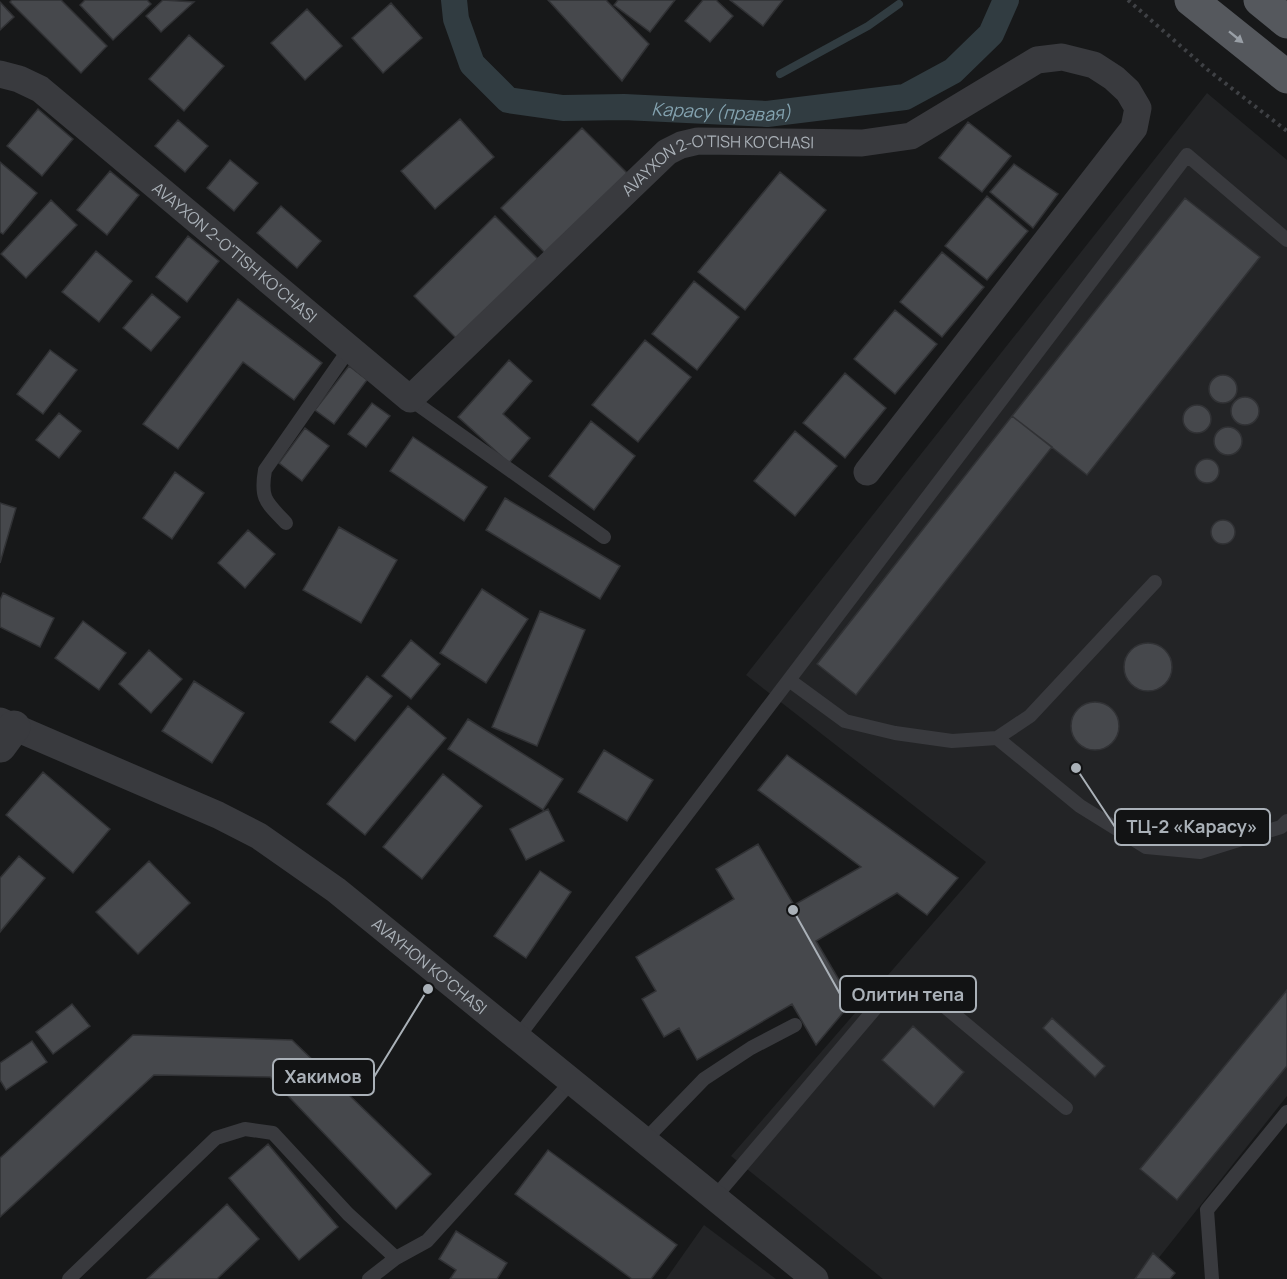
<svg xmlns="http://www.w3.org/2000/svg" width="1287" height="1279" font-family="Manrope,sans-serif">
	<rect width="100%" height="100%" fill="#171819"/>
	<path fill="#232426" d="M1207 93 1287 160V1096L1142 1279H883L731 1156 986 862 746 675Z
		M704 1225 776 1279H666Z"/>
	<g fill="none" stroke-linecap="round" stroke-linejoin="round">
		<path stroke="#313c41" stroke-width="8" d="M780 74 868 26 899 4"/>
		<path stroke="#313c41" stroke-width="26" id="s1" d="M454 0 456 19 472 64 508 100 563 108 624 107 767 114 905 97 953 71 991 34 1006 0"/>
	</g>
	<path fill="#46484c" stroke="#313235" stroke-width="1.5" d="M12 0H61L107 46 81 73 10 2Z
		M85 0H147L151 4 113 40 80 5Z
		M163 0 194 2 161 32 146 16Z
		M548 0H606L649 44 622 81Z
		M618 0H675L650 32 614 5Z
		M703 0H716L733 16 710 42 685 21Z
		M730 0H783L763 26Z
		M0 2 14 17 0 30Z
		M391 3 422 38 383 73 352 38Z
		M307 9 342 46 305 80 271 43Z
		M189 35 224 66 184 111 149 79Z
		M38 109 73 139 42 176 7 146Z
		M460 119 494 157 435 209 401 171Z
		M178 120 208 146 185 172 155 146Z
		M968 122 1011 156 982 192 939 158Z
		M582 128 628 174 546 254 501 208Z
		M230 160 258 183 234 211 207 188Z
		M0 162 37 193 3 234 0 232Z
		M1014 164 1058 194 1033 228 990 192Z
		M110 171 139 195 107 235 77 210Z
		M780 172 826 210 745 310 698 272Z
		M987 196 1028 231 987 280 945 246Z
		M1185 198 1260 257 1087 475 1012 416Z
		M51 200 77 225 26 278 1 254Z
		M281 206 321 241 297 268 257 233Z
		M495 216 541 262 460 342 414 296Z
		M188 236 219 261 187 302 156 277Z
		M96 251 132 281 99 322 62 292Z
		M942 252 984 287 942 337 900 302Z
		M694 281 739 317 697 370 652 334Z
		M152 294 180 317 151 351 123 328Z
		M238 299 322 363 294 400 243 362 178 449 143 424Z
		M895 310 937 344 895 394 854 359Z
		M645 340 691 377 638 442 592 405Z
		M50 350 77 370 43 414 17 394Z
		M509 360 532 381 503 414 530 438 509 463 458 417Z
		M349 366 367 380 334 424 315 410Z
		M845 373 886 408 845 458 803 423Z
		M1209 389a14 14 0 1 1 28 0a14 14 0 1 1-28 0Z
		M1231 411a14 14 0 1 1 28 0a14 14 0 1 1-28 0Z
		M372 403 390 416 366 447 348 434Z
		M1183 419a14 14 0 1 1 28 0a14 14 0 1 1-28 0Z
		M59 413 81 431 59 458 36 440Z
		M1012 416 1052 447 856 695 817 664Z
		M591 421 635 456 594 510 549 476Z
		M1214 441a14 14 0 1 1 28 0a14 14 0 1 1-28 0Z
		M305 428 329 446 302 481 279 463Z
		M795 431 837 466 795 516 754 481Z
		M413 437 487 487 464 521 390 471Z
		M1195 471a12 12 0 1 1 24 0a12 12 0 1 1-24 0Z
		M175 472 204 493 172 539 143 518Z
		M505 498 620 566 600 599 486 530Z
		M0 503 16 508 0 563Z
		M1211 532a12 12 0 1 1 24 0a12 12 0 1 1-24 0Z
		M339 527 397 560 361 623 303 590Z
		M248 530 275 554 245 588 218 563Z
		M482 589 528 619 486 683 440 653Z
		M3 593 54 618 40 647 0 627V600Z
		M540 611 585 630 537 746 492 727Z
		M83 621 126 653 99 690 55 658Z
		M411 640 440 664 411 699 382 676Z
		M1124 667a24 24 0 1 1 48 0a24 24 0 1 1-48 0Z
		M149 650 182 679 151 713 119 684Z
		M367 676 392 696 355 741 330 722Z
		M194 681 244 713 212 763 162 731Z
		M1071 726a24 24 0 1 1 48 0a24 24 0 1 1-48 0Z
		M408 706 446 738 365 835 327 804Z
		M468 719 563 779 543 810 448 749Z
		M604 750 653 780 627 821 578 792Z
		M787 755 958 878 927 915 897 893 816 941 852 1002 816 1045 792 1004 697 1060 679 1028 664 1037 642 999 656 991 636 957 734 899 716 869 758 844 794 905 861 867 758 790Z
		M43 772 110 829 73 873 6 815Z
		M443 774 482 806 422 879 383 847Z
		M548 809 564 841 526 860 510 829Z
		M19 856 45 878 0 932V878Z
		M149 861 190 903 138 954 96 912Z
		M540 871 571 892 526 958 494 936Z
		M1287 990V1066L1177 1200 1140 1169Z
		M72 1004 90 1026 53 1054 36 1032Z
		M1052 1018 1105 1066 1095 1077 1043 1028Z
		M913 1026 964 1072 934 1107 882 1060Z
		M133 1035 292 1040 431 1174 396 1209 270 1077 154 1075 0 1217V1158Z
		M32 1041 47 1062 6 1090 0 1080V1063Z
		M268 1144 338 1227 299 1260 229 1178Z
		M548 1150 677 1245 651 1279H632L515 1194Z
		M227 1204 259 1239 217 1279H147Z
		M456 1231 507 1263 497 1279H450L456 1270 439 1259Z
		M1153 1253 1175 1273 1170 1279H1135Z"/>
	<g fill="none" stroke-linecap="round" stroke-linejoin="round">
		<path stroke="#3f4145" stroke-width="4" stroke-dasharray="3 4.5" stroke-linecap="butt" d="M1128 0 1208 70 1287 131"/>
		<path stroke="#393a3e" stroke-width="14" d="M410 399 604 537
			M286 523C266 502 260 499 265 470L350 348
			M789 680 845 721 895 733 952 741 997 738 1030 716 1155 582
			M997 738 1080 806 1146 847 1200 852 1281 827 1287 821
			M518 1037 1187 155 1287 240
			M645 1140 704 1079 751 1048 795 1025
			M715 1197 879 1004 901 989 931 995 1066 1108
			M69 1279 216 1138 245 1129 273 1133 348 1214 396 1258
			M369 1279 396 1258 427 1241 573 1080
			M1212 1279 1207 1210 1287 1112"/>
		<g stroke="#393a3e" stroke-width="27">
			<path id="s2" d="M0 74 19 79 40 89 410 399 667 152 681 145 698 141 862 143 911 136 1037 60 1062 57 1094 65 1114 78 1128 91 1138 108 1134 128 867 472"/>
			<path id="s3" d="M0 721 218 815 259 836 336 890 815 1279"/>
		</g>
		<path stroke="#393a3e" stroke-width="33" d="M0 746 14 727"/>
		<path stroke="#55585d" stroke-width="33" d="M1191 0 1287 77
			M1260 0 1287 22"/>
	</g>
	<defs><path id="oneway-solid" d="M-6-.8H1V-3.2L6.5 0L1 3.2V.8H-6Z" transform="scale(1.5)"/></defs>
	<use fill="#999fa6" href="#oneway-solid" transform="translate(1236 37) rotate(39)"/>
	<g text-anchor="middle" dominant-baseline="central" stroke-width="4.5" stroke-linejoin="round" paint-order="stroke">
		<g font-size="16" fill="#aab1b8" stroke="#121314">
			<text stroke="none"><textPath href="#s2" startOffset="927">AVAYXON 2-O'TISH KO'CHASI</textPath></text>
			<text stroke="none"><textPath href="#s2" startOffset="297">AVAYXON 2-O'TISH KO'CHASI</textPath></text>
			<text stroke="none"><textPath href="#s3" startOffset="498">AVAYHON KO'CHASI</textPath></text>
		</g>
		<g font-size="18" font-style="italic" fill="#84a3b0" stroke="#121314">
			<text stroke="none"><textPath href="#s1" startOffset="332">Карасу (правая)</textPath></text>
		</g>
	</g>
	<path fill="none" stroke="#aab1b8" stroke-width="2" d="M1076 768L1115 827M793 910L840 994M428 989L374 1077"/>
	<g fill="#aab1b8" stroke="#121314" stroke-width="2">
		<circle cx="1076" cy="768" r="6"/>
		<circle cx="793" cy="910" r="6"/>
		<circle cx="428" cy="989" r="6"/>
	</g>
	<g fill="#121314" stroke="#aab1b8" stroke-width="2">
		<rect x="1115" y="809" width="155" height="36" rx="6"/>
		<rect x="840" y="976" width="136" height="36" rx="6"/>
		<rect x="273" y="1059" width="101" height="36" rx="6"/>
	</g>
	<g font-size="18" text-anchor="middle" font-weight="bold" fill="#aab1b8">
		<text x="1192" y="833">ТЦ-2 «Карасу»</text>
		<text x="908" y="1001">Олитин тепа</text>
		<text x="323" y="1083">Хакимов</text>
	</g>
</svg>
